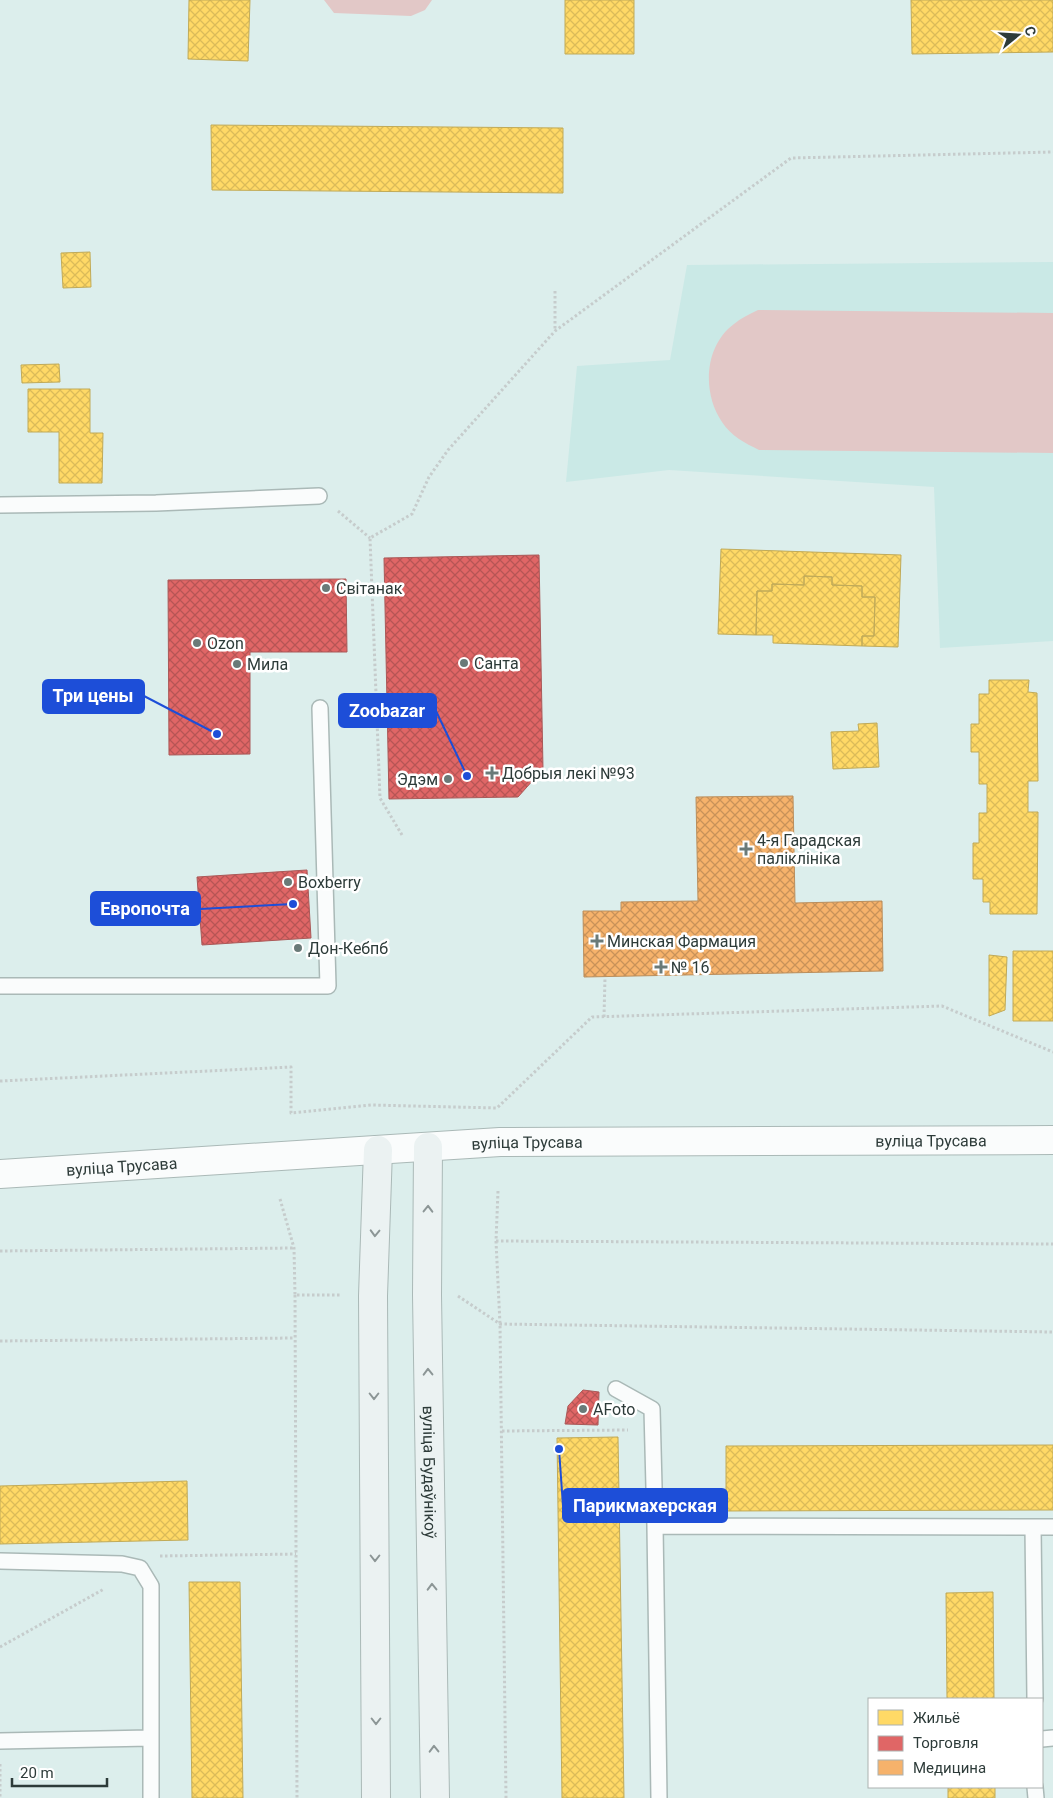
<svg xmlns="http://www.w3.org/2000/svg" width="1053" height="1798" font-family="Roboto,sans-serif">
	<defs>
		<pattern id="homes-cross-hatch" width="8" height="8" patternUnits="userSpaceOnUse" patternTransform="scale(1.25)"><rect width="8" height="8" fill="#ffd966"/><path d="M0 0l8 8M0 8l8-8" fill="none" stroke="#dbbb59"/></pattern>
		<pattern id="shops-cross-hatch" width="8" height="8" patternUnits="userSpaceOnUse" patternTransform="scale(1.25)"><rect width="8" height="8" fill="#e06666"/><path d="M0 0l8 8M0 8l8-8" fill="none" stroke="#b65555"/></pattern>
		<pattern id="health-cross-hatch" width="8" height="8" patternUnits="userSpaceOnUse" patternTransform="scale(1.25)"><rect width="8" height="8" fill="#f6b26b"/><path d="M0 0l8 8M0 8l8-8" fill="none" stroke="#c89259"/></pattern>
	</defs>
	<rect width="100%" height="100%" fill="#dceeec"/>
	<path fill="#cae9e6" d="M1053 262V641L940 648 934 487 669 470 566 482 577 366 670 360 687 265Z"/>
	<path fill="#e2c8c7" d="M324 0H432L425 10 411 16 334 13Z
		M758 310 1053 313V453L759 450C745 443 731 436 722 422 702 393 704 346 734 324 741 318 750 314 758 310Z"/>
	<path fill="url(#homes-cross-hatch)" stroke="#c0aa58" d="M189 0H250L248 61 188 59Z
		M565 0H634V54H565Z
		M911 0H1053V52L912 54Z
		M211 125 563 128V193L212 190Z
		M90 252 91 287 63 288 61 253Z
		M59 364 60 382 22 383 21 365Z
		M28 389H90V433H103L102 483H59V432H28Z
		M721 549 901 555 898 647 862 646V636H874L875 597H862V586L832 585V577L804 576V585L772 584V591H757L756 635 718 634Z
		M804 576 832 577V585L862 586V597H875L874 636H862V646L773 643V635H756L757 591H772V584L804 585Z
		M989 680H1029L1028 692 1037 693 1038 781H1028V812H1038L1037 914H990V902H983V879H973V843H979V813H987V784H979V752H971V724H979V694H989Z
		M877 723 879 767 833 769 831 732 859 731 858 724Z
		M1013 951H1053V1021H1013Z
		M989 955 1007 957 1005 1010 989 1016Z
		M618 1437 624 1798H562L557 1438Z
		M1053 1445V1510L726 1511V1446Z
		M187 1481 188 1540 0 1544V1486Z
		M189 1582H240L243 1798H192Z
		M993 1592 994 1699H947L946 1593Z
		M948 1787H995V1798H948Z"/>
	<path fill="url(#shops-cross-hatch)" stroke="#aa5958" d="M539 555 543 769 518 797 389 799 384 558Z
		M346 579 347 652H250V754L169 755 168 580Z
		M307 870 311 938 202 945 197 877Z
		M583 1390 599 1392 598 1425 565 1424 568 1406Z"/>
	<path fill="url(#health-cross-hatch)" stroke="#ba8e5c" d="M793 796 795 903 882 901 883 971 584 977 583 911H621V902L698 901 696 797Z"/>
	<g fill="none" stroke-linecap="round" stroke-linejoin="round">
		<defs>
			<path id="lane" d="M0 505 156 503 319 496
				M0 986H328L320 708
				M616 1389 652 1409 655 1526
				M1033 1527 1035 1699
				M0 1561 122 1564 140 1568 151 1586V1798
				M1042 1739 1053 1738
				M0 1741 150 1738
				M1035 1787 1036 1798
				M659 1798 655 1526 1053 1527"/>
			<g id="street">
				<path id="s1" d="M0 1174 500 1142 1053 1140"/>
			</g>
			<g id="secondary">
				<path id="s2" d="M428 1147 427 1295 435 1798"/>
				<path d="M376 1798 373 1296 378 1150"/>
			</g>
		</defs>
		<use href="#lane" stroke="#aab9b7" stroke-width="18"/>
		<use href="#street" stroke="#aab9b7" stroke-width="30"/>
		<use href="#secondary" stroke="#aab9b7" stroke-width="30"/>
		<path stroke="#c6cccc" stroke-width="3" stroke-dasharray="2.5 2.5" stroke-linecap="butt" d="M555 291V330
			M338 511 370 538
			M402 835 380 798 370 538 412 514 429 477 448 450 555 331 791 158 1053 152
			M604 1017 605 977
			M0 1081 291 1067V1113L371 1105 497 1108 592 1017 942 1006 1053 1052
			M498 1191 496 1241 500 1324 506 1798
			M280 1199 294 1248 295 1295H341
			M496 1241 1053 1244
			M0 1251 294 1248
			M295 1295 297 1798
			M458 1296 500 1324 1053 1332
			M0 1341 294 1338
			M502 1431 628 1430
			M160 1556 296 1554
			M0 1647 104 1589
			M0 1764V1798"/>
		<use href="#lane" stroke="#fafcfc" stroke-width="15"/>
		<use href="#street" stroke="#fafcfc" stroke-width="28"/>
		<use href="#secondary" stroke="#ebf2f2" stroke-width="28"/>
	</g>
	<defs><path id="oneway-chevron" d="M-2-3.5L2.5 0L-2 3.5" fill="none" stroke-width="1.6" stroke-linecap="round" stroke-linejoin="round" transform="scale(1.25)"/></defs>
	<g stroke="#8c9696">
		<use href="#oneway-chevron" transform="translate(428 1209) rotate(-89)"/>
		<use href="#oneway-chevron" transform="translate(375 1233) rotate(92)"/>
		<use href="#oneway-chevron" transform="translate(428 1372) rotate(-91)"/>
		<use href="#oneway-chevron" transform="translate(374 1396) rotate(90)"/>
		<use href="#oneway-chevron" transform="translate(375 1558) rotate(90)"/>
		<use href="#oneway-chevron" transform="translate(432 1587) rotate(-91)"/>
		<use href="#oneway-chevron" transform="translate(376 1721) rotate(90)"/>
		<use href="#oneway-chevron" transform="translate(434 1749) rotate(-91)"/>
	</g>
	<g fill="#6a7a78" stroke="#fff" stroke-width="2">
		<circle cx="326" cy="588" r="5"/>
		<circle cx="197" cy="643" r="5"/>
		<circle cx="464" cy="663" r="5"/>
		<circle cx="237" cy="664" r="5"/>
		<path d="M489.5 765.5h5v5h5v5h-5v5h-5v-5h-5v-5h5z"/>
		<circle cx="448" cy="779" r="5"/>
		<path d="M743.5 841.5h5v5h5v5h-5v5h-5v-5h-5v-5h5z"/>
		<circle cx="288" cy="882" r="5"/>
		<path d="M594.5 933.5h5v5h5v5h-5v5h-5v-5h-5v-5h5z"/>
		<circle cx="298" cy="948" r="5"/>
		<path d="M658.5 959.5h5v5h5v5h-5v5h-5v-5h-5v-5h5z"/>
		<circle cx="583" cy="1409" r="5"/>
	</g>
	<g text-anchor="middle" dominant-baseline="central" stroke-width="5" stroke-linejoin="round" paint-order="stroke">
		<g font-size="16" fill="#2d3b39" stroke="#fff" text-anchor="start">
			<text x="336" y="588">Світанак</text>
			<text x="207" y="643">Ozon</text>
			<text x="474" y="663">Санта</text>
			<text x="247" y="664">Мила</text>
			<text x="502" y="773">Добрыя лекі №93</text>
			<text x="438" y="779" text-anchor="end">Эдэм</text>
			<text x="757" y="840">4-я Гарадская<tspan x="757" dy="18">паліклініка</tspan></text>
			<text x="298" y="882">Boxberry</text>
			<text x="607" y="941">Минская Фармация</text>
			<text x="308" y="948">Дон-Кебпб</text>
			<text x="671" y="967">№ 16</text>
			<text x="593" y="1409">AFoto</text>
		</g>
		<g font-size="16" fill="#2d3b39" stroke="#fff">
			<text stroke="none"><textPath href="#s1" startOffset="932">вуліца Трусава</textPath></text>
			<text stroke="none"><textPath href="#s1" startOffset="528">вуліца Трусава</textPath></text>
			<text stroke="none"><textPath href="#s1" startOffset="122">вуліца Трусава</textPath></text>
			<text stroke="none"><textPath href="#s2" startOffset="325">вуліца Будаўнікоў</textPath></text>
		</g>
	</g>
	<path fill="none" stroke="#1d4ed8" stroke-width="2" d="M217 734L144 696M467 776L436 711M293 904L200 909M559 1449L563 1506"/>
	<g fill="#1d4ed8" stroke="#fff" stroke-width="2">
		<circle cx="217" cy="734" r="5"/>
		<circle cx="467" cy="776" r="5"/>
		<circle cx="293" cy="904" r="5"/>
		<circle cx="559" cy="1449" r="5"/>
	</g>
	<g fill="#1d4ed8" stroke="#1d4ed8" stroke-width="2">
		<rect x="43" y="680" width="101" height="33" rx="5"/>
		<rect x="339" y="694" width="97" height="33" rx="5"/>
		<rect x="91" y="892" width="109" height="33" rx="5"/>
		<rect x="563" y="1489" width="164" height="33" rx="5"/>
	</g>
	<g font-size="18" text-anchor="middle" font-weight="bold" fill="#fff">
		<text x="93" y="702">Три цены</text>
		<text x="387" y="717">Zoobazar</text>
		<text x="145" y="915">Европочта</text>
		<text x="645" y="1512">Парикмахерская</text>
	</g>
	<rect x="868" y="1698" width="175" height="90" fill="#ffffff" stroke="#abb1b0"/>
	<rect x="878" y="1710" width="25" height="15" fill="#ffd966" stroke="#abb1b0"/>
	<text x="913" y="1723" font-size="15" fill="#2d3b39">Жильё</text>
	<rect x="878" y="1736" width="25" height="15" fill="#e06666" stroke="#abb1b0"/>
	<text x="913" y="1748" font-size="15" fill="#2d3b39">Торговля</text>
	<rect x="878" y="1760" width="25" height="15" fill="#f6b26b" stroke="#abb1b0"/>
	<text x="913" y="1773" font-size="15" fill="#2d3b39">Медицина</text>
	<g transform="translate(1018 35) rotate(72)" stroke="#ffffff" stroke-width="4" paint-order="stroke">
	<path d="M0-4L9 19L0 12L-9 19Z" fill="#2d3b39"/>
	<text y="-8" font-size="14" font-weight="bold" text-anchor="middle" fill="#2d3b39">С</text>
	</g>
	<path d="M12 1778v8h95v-8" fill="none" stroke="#2d3b39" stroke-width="2.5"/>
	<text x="20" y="1778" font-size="15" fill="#2d3b39" stroke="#ffffff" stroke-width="4" paint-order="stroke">20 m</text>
</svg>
